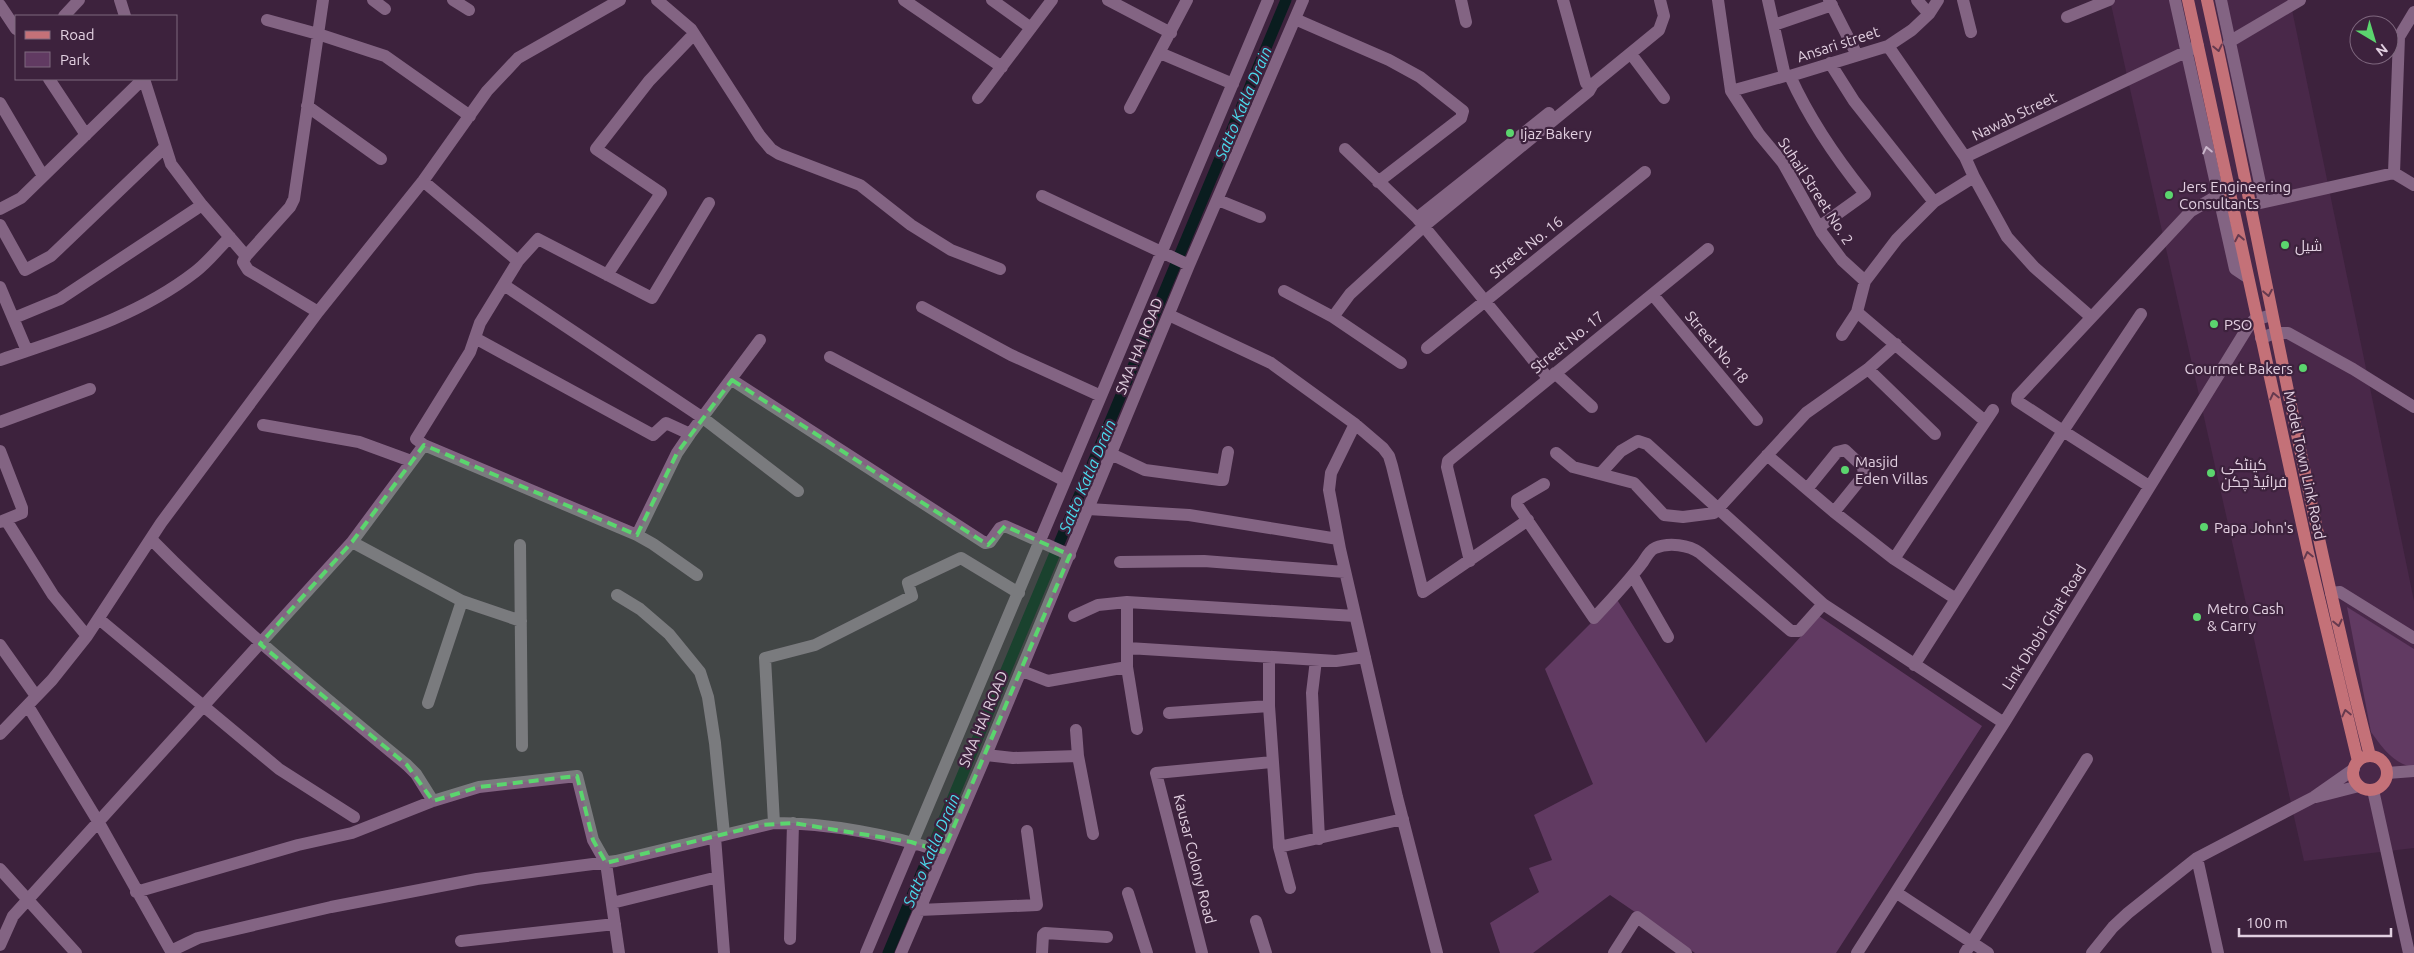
<svg xmlns="http://www.w3.org/2000/svg" width="2414" height="953" font-family="Ubuntu,Cairo,sans-serif">
	<rect width="100%" height="100%" fill="#3d223d"/>
	<path fill="#492849" d="M2110 0H2290L2414 601V848L2304 861Z"/>
	<path fill="#613a62" d="M1616 598 1706 743 1819 616 1982 726 1836 953H1695L1610 895 1533 953H1500L1490 923 1539 892 1529 868 1552 860 1534 815 1593 784 1545 669Z
		M2347 607 2414 649V767C2394 765 2382 747 2371 732Z"/>
	<g fill="none" stroke-linecap="round" stroke-linejoin="round">
		<path stroke="#0a1d1f" stroke-width="11" d="M888 953 1286 0"/>
		<path stroke="#836483" stroke-width="12" d="M120 0 125 16
			M373 0 385 9
			M453 0 469 10
			M657 0 691 29 760 136 771 149 779 154 860 185 911 225 951 250 1000 269
			M904 0 1002 67
			M992 0 1031 28
			M1108 0 1171 33
			M1461 0 1466 22
			M1563 0 1586 83
			M1718 0 1731 91 1759 134 1783 163 1822 233 1842 260 1865 281
			M1768 0 1785 76
			M1829 0 1857 55
			M1917 0 1929 14
			M1963 0 1971 32
			M2175 0 2235 269 2247 277
			M2221 0 2264 202
			M0 5 16 29
			M64 16 79 0
			M2067 17 2109 0
			M1295 19 1389 60 1420 77 1463 111 1461 118 1378 182
			M267 20 318 34 385 56 470 116
			M1774 25 1832 5
			M2229 42 2300 0
			M1888 46 1965 157 2198 46
			M1160 53 1233 84
			M1631 54 1664 98
			M1830 63 1854 101 1934 202
			M1790 76C1809 118 1836 158 1865 194L1819 227
			M49 79 86 135
			M144 79 171 164 202 205 246 256
			M1731 91 1785 76H1790L1888 46 1912 30 1929 14 1938 0
			M978 98 1052 0
			M0 103 43 176
			M307 106 381 159
			M1130 108 1187 0
			M1345 149 1417 218 1548 378
			M2394 173 2399 37 2414 12
			M1974 177 2007 237 2034 267 2091 317
			M423 181 518 261 480 323 470 352 416 439 424 445 637 535 653 544 697 575
			M1042 196 1189 265
			M1218 200 1260 217
			M2256 204 2394 173 2414 185
			M0 209 21 198 143 79
			M1417 218 1549 113
			M0 225 25 270 51 256 164 148
			M518 261 538 239 652 298 709 203
			M607 275 661 193 596 149 649 81 694 34
			M504 285 703 418 798 491
			M0 287 27 351
			M1284 291 1333 317 1401 363
			M1653 295 1757 420
			M922 307 1011 355 1101 396
			M318 312 248 270 243 262 246 256 290 207 294 199 323 0
			M1857 312 1985 421
			M2141 314 2063 431 2017 401 2018 396 2191 211 2217 196 2230 192
			M1169 315 1271 363 1355 424 1383 448 1389 456 1392 466 1423 592 1528 520
			M1333 317 1350 294 1424 226 1589 91 1593 84 1659 30 1664 16 1660 0
			M14 318 60 299 202 205
			M1842 335 1857 312 1865 281 1897 239 1934 202 1974 177 1965 157
			M475 338 653 435 666 423 690 434
			M2261 338 2275 333H2288L2353 369 2414 407
			M1427 348 1645 172
			M830 357 1065 481
			M0 360C67 337 137 317 195 272 207 263 218 249 230 237
			M1868 369 1935 434
			M1555 373 1592 407
			M732 380 985 543 990 542 1000 528 1005 526 1070 555
			M0 422 90 389
			M1355 424 1331 473 1329 490 1340 549 1397 797 1437 953
			M263 425 359 442 411 461
			M0 451 22 508V513L0 522
			M1556 453 1573 467 1634 483 1664 515 1683 517 1714 513 1806 413 1868 369 1896 344
			M1111 454 1145 470 1220 480H1223L1228 452
			M1767 455 1834 512 1894 559 1956 599
			M1600 474 1621 451 1638 441 1647 444 1823 604 2004 723
			M1544 484 1517 500V505L1594 618C1611 600 1628 582 1643 562 1646 557 1650 550 1655 548 1669 542 1689 545 1700 553L1791 631H1799L1823 604
			M1807 489 1837 452 1845 450 1863 467 1864 475 1834 512
			M1088 509 1189 515 1338 539
			M6 520 53 595 87 636
			M637 535 677 453 690 434 760 340
			M151 539C231 621 318 692 407 765L416 774 433 801
			M352 542 462 601 521 621
			M520 545 522 746
			M1894 559 1993 410
			M1470 561 1447 467 1448 461 1708 249
			M1120 562 1204 561 1345 572
			M1633 576 1668 637
			M2331 593 2340 592 2414 638
			M617 595 640 609 669 634 700 672 708 697 715 743 724 834
			M1127 602V667L1137 729
			M1074 616 1098 605 1127 602 1355 616
			M99 619 279 769 354 817
			M0 645 36 696
			M1128 648 1336 661 1365 657
			M1269 657V706L1279 847 1290 888
			M1316 660 1312 693 1319 839
			M1914 665 2063 431 2149 486
			M1022 671 1048 681 1127 667
			M428 703 462 601
			M28 706 99 823 172 953
			M1169 713 1269 706
			M1076 730 1078 756 1093 834
			M0 734 52 680 87 636 161 523 318 312 423 181 487 91 518 58 620 0
			M986 755 1013 758 1078 756
			M2387 773 2414 771
			M2373 790 2409 953
			M2316 797 2359 786
			M774 823 765 658 815 645 912 596 908 583 961 558 1019 593
			M715 837 724 953
			M1279 847 1403 819
			M2197 858 2218 953
			M0 869 76 953
			M136 892 298 845 352 833 433 801 479 787 577 776 593 840 606 863 619 953
			M1128 893 1147 953
			M1897 893 1988 953
			M612 903 718 877
			M919 910 1037 905 1027 831
			M1256 921 1266 953
			M790 939 793 823
			M461 941 615 924
			M0 945 13 916 352 542 424 445
			M171 951 198 938 331 907 477 879 616 861 774 823C828 823 892 835 943 852
			M866 953 1268 0
			M901 953 986 755 1189 265 1303 0
			M1042 953 1043 935 1045 933 1107 937
			M1202 953 1156 773 1273 762
			M1614 953 1637 917 1686 953
			M1857 953 2004 723 2248 327 2254 320 2272 315
			M1965 953 2087 759
			M2092 953 2113 927 2128 913 2197 858 2314 797 2354 769"/>
		<path stroke="#c47178" stroke-width="12" d="M2188 0 2308 552 2358 761
			M2207 0C2263 252 2306 506 2370 756
			M2353 773a17 17 0 1 1 34 0a17 17 0 1 1-34 0Z"/>
	</g>
	<defs><path id="oneway-chevron" d="M-2-3.5L2.5 0L-2 3.5" fill="none" stroke-width="1.6" stroke-linecap="round" stroke-linejoin="round" transform="scale(1.25)"/></defs>
	<g stroke="#663a4f">
		<use href="#oneway-chevron" transform="translate(2218 48) rotate(78)"/>
		<use href="#oneway-chevron" transform="translate(2239 238) rotate(-101)"/>
		<use href="#oneway-chevron" transform="translate(2268 293) rotate(79)"/>
		<use href="#oneway-chevron" transform="translate(2274 396) rotate(-103)"/>
		<use href="#oneway-chevron" transform="translate(2308 555) rotate(-103)"/>
		<use href="#oneway-chevron" transform="translate(2338 623) rotate(77)"/>
		<use href="#oneway-chevron" transform="translate(2346 713) rotate(-103)"/>
	</g>
	<use stroke="#cab5ca" href="#oneway-chevron" transform="translate(2207 150) rotate(-102)"/>
	<path fill="#5bd56e" fill-opacity="0.2" stroke="#5bd56e" stroke-width="4" stroke-dasharray="10 6" stroke-linejoin="round" d="M732 380 988 545 1005 526 1070 555 943 852 911 842 793 823 761 825 606 863 593 840 577 776 479 787 433 801 407 765 260 644 352 542 424 445 637 535 677 453Z"/>
	<g fill="#5bd56e" stroke="#3d223d" stroke-width="2">
		<circle cx="1510" cy="133" r="5"/>
		<circle cx="2169" cy="195" r="5"/>
		<circle cx="2285" cy="245" r="5"/>
		<circle cx="2214" cy="324" r="5"/>
		<circle cx="2303" cy="368" r="5"/>
		<circle cx="1845" cy="470" r="5"/>
		<circle cx="2211" cy="473" r="5"/>
		<circle cx="2204" cy="527" r="5"/>
		<circle cx="2197" cy="617" r="5"/>
	</g>
	<g text-anchor="middle" dominant-baseline="central" stroke-width="4.5" stroke-linejoin="round" paint-order="stroke">
		<g font-size="15" fill="#e2d0e1" stroke="#3d223d">
			<text transform="translate(1838 44) rotate(-18)">Ansari street</text>
			<text transform="translate(2014 116) rotate(-26)">Nawab Street</text>
			<text transform="translate(1816 191) rotate(57)">Suhail Street No. 2</text>
			<text transform="translate(1526 247) rotate(-39)">Street No. 16</text>
			<text transform="translate(1567 342) rotate(-39)">Street No. 17</text>
			<text transform="translate(1139 346) rotate(-68)">SMA HAI ROAD</text>
			<text transform="translate(1717 347) rotate(50)">Street No. 18</text>
			<text transform="translate(2305 465) rotate(78)">Model Town Link Road</text>
			<text transform="translate(2044 627) rotate(-58)">Link Dhobi Ghat Road</text>
			<text transform="translate(983 719) rotate(-67)">SMA HAI ROAD</text>
			<text transform="translate(1195 859) rotate(76)">Kausar Colony Road</text>
		</g>
		<g font-size="15" fill="#e2d0e1" stroke="#3d223d" text-anchor="start">
			<text x="1520" y="133">Ijaz Bakery</text>
			<text x="2179" y="186">Jers Engineering<tspan x="2179" dy="17">Consultants</tspan></text>
			<text x="2295" y="245">شیل</text>
			<text x="2224" y="324">PSO</text>
			<text x="2293" y="368" text-anchor="end">Gourmet Bakers</text>
			<text x="1855" y="461">Masjid<tspan x="1855" dy="17">Eden Villas</tspan></text>
			<text x="2221" y="464">کینٹکی<tspan x="2221" dy="17">فرائیڈ چکن</tspan></text>
			<text x="2214" y="527">Papa John's</text>
			<text x="2207" y="608">Metro Cash<tspan x="2207" dy="17">&amp; Carry</tspan></text>
		</g>
		<g font-size="16" font-style="italic" fill="#4adcee" stroke="#3d223d">
			<text transform="translate(1243 103) rotate(-67)">Satto Katla Drain</text>
			<text transform="translate(1087 476) rotate(-67)">Satto Katla Drain</text>
			<text transform="translate(931 850) rotate(-67)">Satto Katla Drain</text>
		</g>
	</g>
	<rect x="15" y="15" width="162" height="65" fill="#3d223d" stroke="#7f687f"/>
	<rect x="25" y="31" width="25" height="8" fill="#c47178" stroke="#7f687f"/>
	<text x="60" y="40" font-size="15" fill="#e2d0e1">Road</text>
	<rect x="25" y="52" width="25" height="15" fill="#613a62" stroke="#7f687f"/>
	<text x="60" y="65" font-size="15" fill="#e2d0e1">Park</text>
	<g transform="translate(2374 40) rotate(142)"><circle r="24" fill="#3d223d" stroke="#7f687f"/>
	<path d="M0-4L9 19L0 12L-9 19Z" fill="#5bd56e"/>
	<text y="-8" font-size="14" font-weight="bold" text-anchor="middle" fill="#e2d0e1">N</text>
	</g>
	<path d="M2239 928v8h152v-8" fill="none" stroke="#e2d0e1" stroke-width="2.5"/>
	<text x="2246" y="928" font-size="15" fill="#e2d0e1" stroke="#3d223d" stroke-width="4" paint-order="stroke">100 m</text>
</svg>
